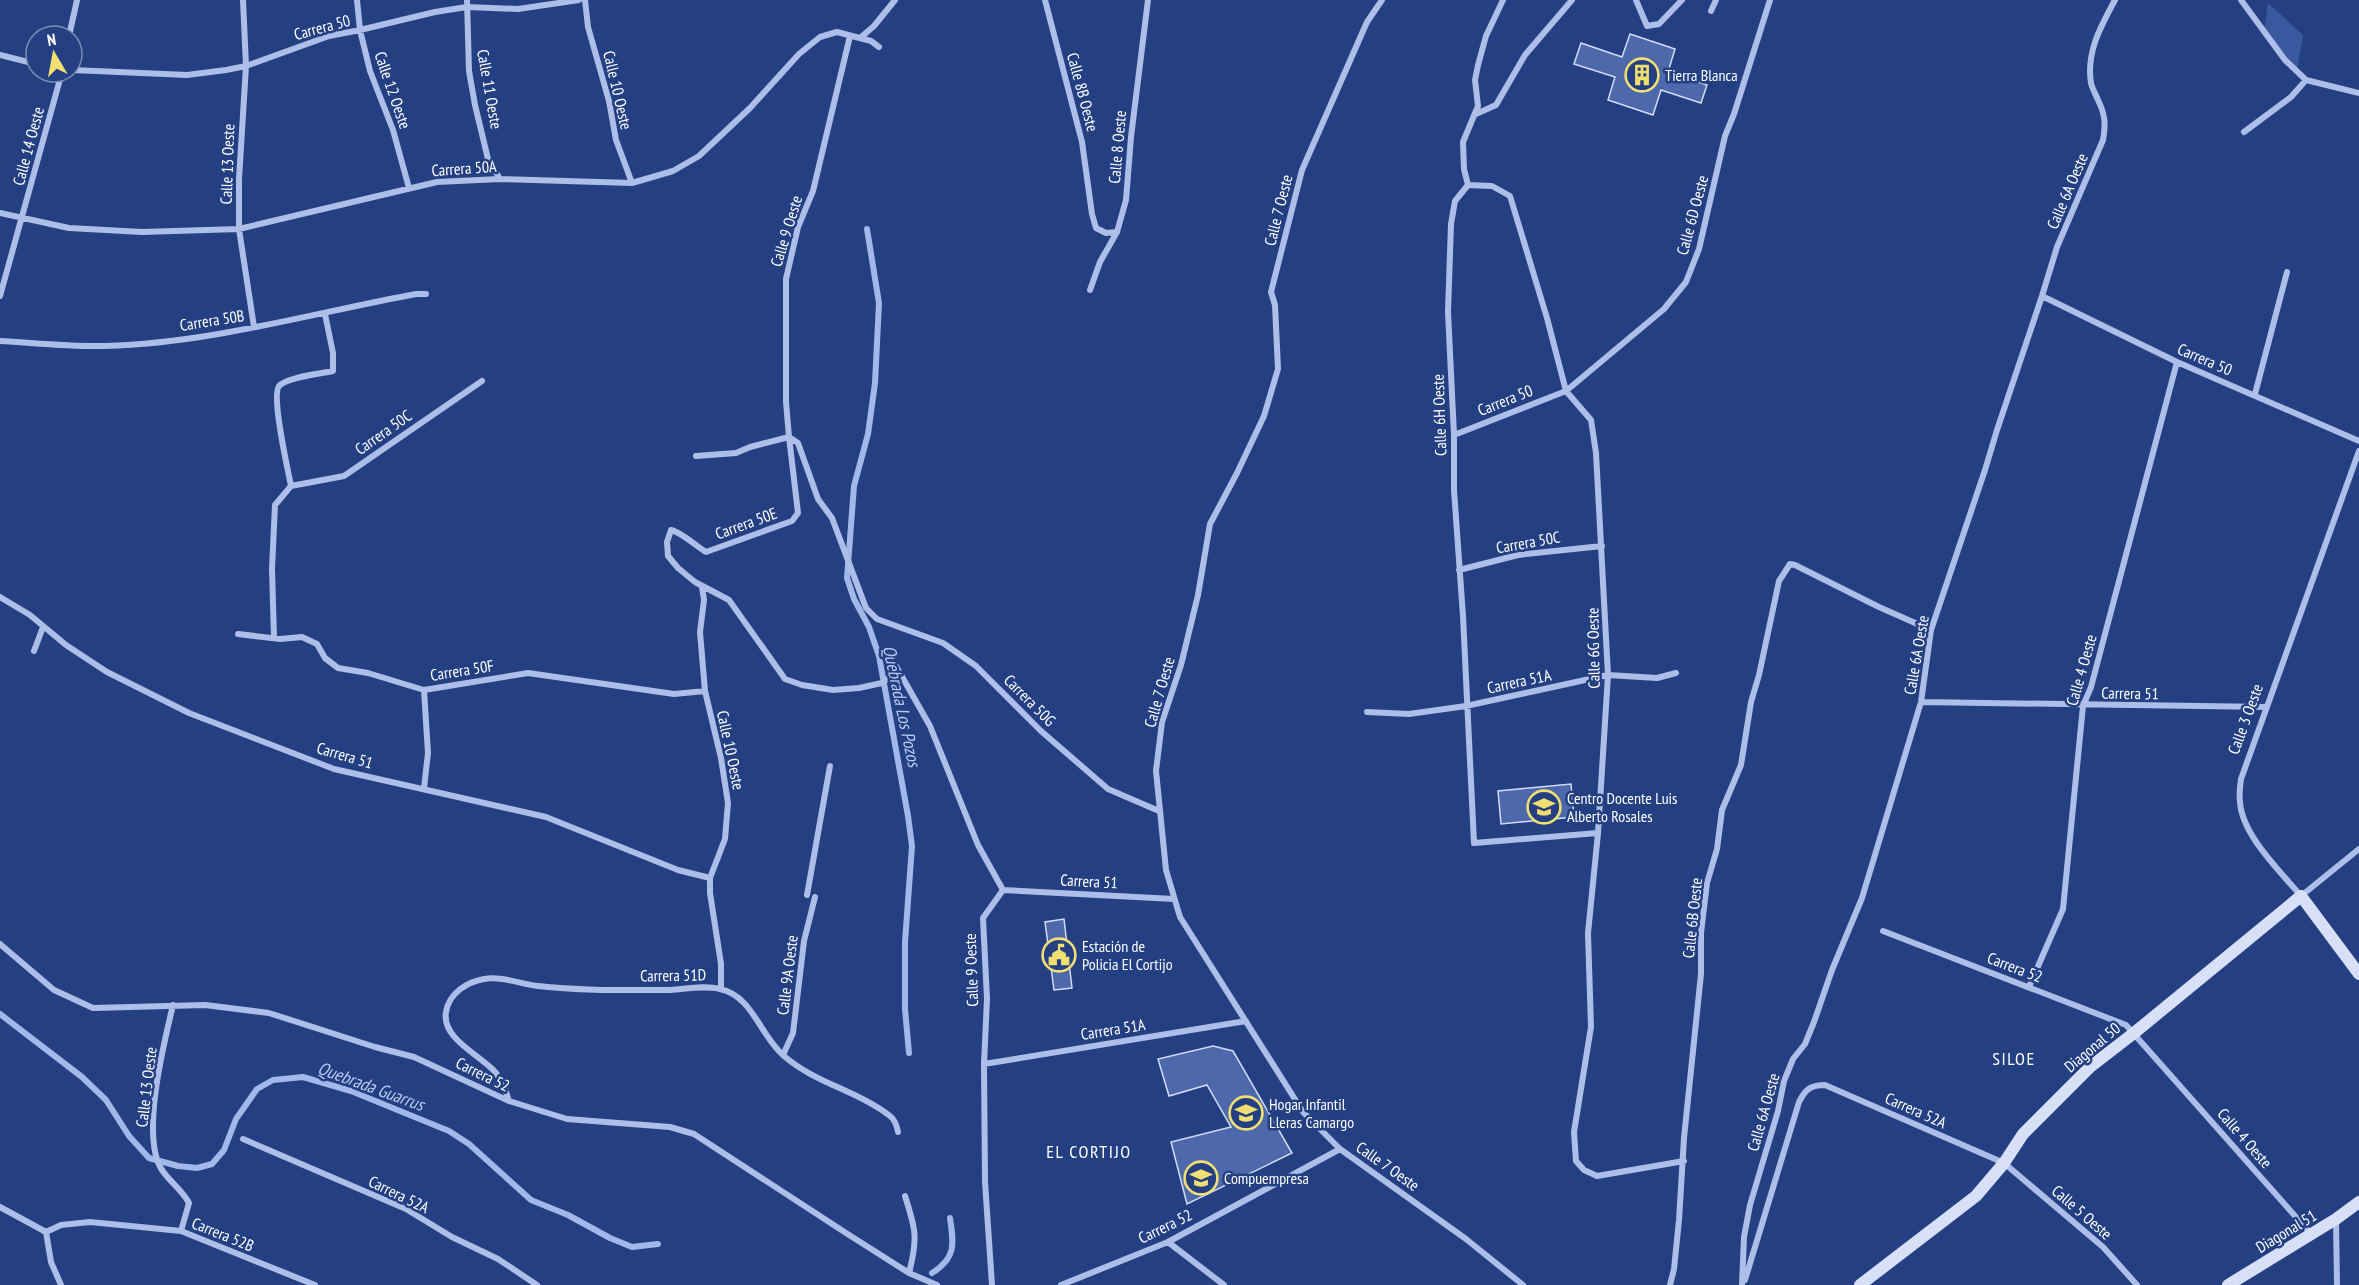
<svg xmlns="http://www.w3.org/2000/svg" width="2359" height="1285" font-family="'PT Sans Narrow',sans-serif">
	<rect width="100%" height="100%" fill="#244083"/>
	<path fill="#3958a0" d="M2268 3 2303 35 2297 71 2264 32Z"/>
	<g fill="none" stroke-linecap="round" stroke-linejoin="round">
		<path stroke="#a1b8e8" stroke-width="6" d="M867 229 879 303 875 383 868 434 854 486 847 578 854 599 869 627 879 656 908 816 912 846 905 942V1009L909 1053
			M0 1014 82 1077 106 1100 129 1136 149 1158 178 1166 197 1168 212 1164 224 1150 236 1119 257 1089 273 1080 303 1077 351 1091 449 1131 469 1144 531 1200 568 1215 610 1238 632 1247 658 1244
			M932 1273C956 1258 954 1245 950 1218"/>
	</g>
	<path fill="#4d69ab" stroke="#d1dcf6" stroke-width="1.5" d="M1630 34 1675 49 1668 72 1707 85 1701 103 1661 90 1653 115 1608 100 1615 77 1574 64 1581 43 1622 57Z
		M1571 784 1574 817 1501 824 1498 791Z
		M1064 919 1072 988 1054 990 1045 922Z
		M1213 1046 1233 1051 1292 1153 1187 1204 1171 1142 1231 1127 1207 1085 1169 1096 1158 1059Z"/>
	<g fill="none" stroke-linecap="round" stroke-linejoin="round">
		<path stroke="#adbfe8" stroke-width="6" d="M243 0 246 66 239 179V229L254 327
			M357 0 360 30 370 71 393 130 409 188
			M467 0 469 71 475 105 488 159 500 179
			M585 0 588 27 609 101 616 140 632 183
			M1045 0 1082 142 1092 214 1096 228 1106 233 1117 232
			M1382 0 1367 22 1302 170 1271 292 1275 305 1278 369 1264 416 1237 473 1210 524 1198 595 1181 665 1162 722 1156 771 1166 870 1180 917 1303 1112 1340 1149 1466 1239 1523 1285
			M1503 0 1486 36 1478 65 1475 80 1478 106 1463 142 1464 169 1468 185 1455 201 1451 224 1448 312 1454 435V490L1463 616 1474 843 1598 833
			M1636 0 1647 26 1659 24 1682 0
			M2241 0 2285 60 2306 80 2359 93
			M1711 11 1716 0
			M69 36 77 0
			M850 36 813 191 798 227 786 279V402L789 437 798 443 818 499 832 518 866 608 877 619 943 643 976 666 1041 731 1108 789 1159 811
			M860 38 874 26 895 0
			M0 55 36 64
			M72 70 187 75 226 70 246 66 329 36 360 30 435 12 467 7 518 9 579 0
			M1476 114 1496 105 1525 55 1572 0
			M2244 132 2291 97 2306 80
			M1468 185 1492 186 1510 196 1547 318 1566 391 1591 420 1596 453 1608 675 1598 833 1588 933 1591 1027 1574 1132 1576 1161 1584 1170 1597 1176 1684 1161
			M0 213 69 228 142 232 239 229 437 182 500 179 632 183 673 171 699 156 750 108 799 54 820 37 837 32 871 41 879 47
			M1090 290 1100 262 1117 232 1126 200 1131 137 1148 0
			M0 296 62 72
			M2042 296 2177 362 2359 441
			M0 341C35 343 70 347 105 346 211 343 313 313 416 294H426
			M2255 394 2287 272
			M1454 435 1566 391 1664 309 1686 282 1699 249 1725 136 1734 114 1770 0
			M2359 451 2241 779C2240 786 2239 795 2240 802 2242 835 2280 871 2301 896L2359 849
			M696 456 736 453 750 447 789 437 798 513 792 521 706 552C696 546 681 532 671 530L667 542 668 556 678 568 695 582 729 600 785 679 802 685 833 690 859 688 882 683 898 670
			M291 486 344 476 482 381
			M1459 570 1518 555 1602 546
			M702 587 704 600 700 632 705 691 721 758 728 803 725 839 710 878V893L721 964V989
			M0 597 30 615 66 645 107 672 189 713 334 769 546 817 678 870 710 878
			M238 634 280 639 302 637 317 644 325 658 338 668 368 673 424 690 528 673 674 694 705 691
			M274 638 272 569 275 505 291 486C288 470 271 396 279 386 287 377 320 374 333 371V353L325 314
			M34 651 43 627
			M888 652 930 726 978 845 1003 890 983 918 987 999 984 1064 985 1182 992 1285
			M1921 702 2267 707
			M1367 712 1409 714 1466 706 1608 675 1657 678 1676 673
			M424 788 428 753 424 690
			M1003 890 1174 899
			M807 895 830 766
			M1883 931 2126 1025 2311 1234
			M0 944 54 990 93 1008 205 1005 269 1013 375 1047 414 1057 509 1101 567 1119 670 1127 694 1134 846 1233 909 1273 937 1285
			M2029 987 2063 909 2083 706 2091 687 2177 362
			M173 1005C164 1043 140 1137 162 1170 170 1182 182 1190 189 1203L181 1231
			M783 1055 793 1033 804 941 815 897
			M984 1064 1246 1021
			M509 1101C506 1091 502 1081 496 1073 482 1056 441 1039 446 1012 449 993 467 982 484 979 502 976 521 984 538 986 581 991 627 990 670 990 686 989 704 985 720 989 753 996 760 1036 784 1056 815 1083 858 1091 890 1116 895 1120 897 1126 898 1132
			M243 1139 406 1209 452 1237 498 1259 537 1285
			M905 1196C916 1230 918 1238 909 1273
			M0 1207 46 1232 51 1262 61 1285
			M2336 1220 2337 1285
			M46 1232 61 1225 90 1222 181 1231 315 1285
			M1168 1242 1224 1285
			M1745 1280 1799 1102C1805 1090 1810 1085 1825 1085L2004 1163 2103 1247 2137 1285
			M1061 1285 1168 1242 1340 1149
			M1670 1285 1674 1269 1679 1220 1684 1138 1701 974V933L1707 883 1717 849 1722 810 1741 765 1751 702 1759 675 1779 581 1790 564 1795 565 1879 607 1931 630
			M1742 1285 1744 1237 1750 1205 1778 1111 1784 1081 1793 1059 1805 1044 1814 1022 1832 970 1862 898 1921 702 1931 630 1985 470 1997 430 2042 296 2057 247 2103 140C2106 124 2105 114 2098 100 2096 95 2092 88 2091 83 2086 52 2101 26 2115 0"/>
		<path stroke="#d7e0f7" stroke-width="12" d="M1860 1285 1976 1196 2004 1163 2023 1134 2090 1067 2134 1033 2301 896 2359 974
			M2228 1285 2336 1219 2359 1202"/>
	</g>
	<defs>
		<symbol id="building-ring" viewBox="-11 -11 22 22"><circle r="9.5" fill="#244083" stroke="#f2df71" stroke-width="1.5"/><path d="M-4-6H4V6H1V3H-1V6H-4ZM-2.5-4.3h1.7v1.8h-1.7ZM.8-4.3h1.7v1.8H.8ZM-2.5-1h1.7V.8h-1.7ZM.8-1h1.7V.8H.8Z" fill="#f2df71"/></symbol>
		<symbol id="school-ring" viewBox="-11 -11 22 22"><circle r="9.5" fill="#244083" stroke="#f2df71" stroke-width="1.5"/><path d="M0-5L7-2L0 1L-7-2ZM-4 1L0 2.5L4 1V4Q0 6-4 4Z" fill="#f2df71"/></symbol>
		<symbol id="civic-ring" viewBox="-11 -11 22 22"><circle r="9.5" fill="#244083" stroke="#f2df71" stroke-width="1.5"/><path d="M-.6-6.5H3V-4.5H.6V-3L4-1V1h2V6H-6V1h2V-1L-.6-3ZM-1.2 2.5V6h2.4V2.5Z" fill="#f2df71"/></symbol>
	</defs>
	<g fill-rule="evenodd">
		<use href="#building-ring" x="1623" y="56" width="38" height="38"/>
		<use href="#school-ring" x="1525" y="788" width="38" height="38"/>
		<use href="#civic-ring" x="1040" y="936" width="38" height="38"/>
		<use href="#school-ring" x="1227" y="1094" width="38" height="38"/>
		<use href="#school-ring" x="1182" y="1159" width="38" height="38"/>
	</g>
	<g text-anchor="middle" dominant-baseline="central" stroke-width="5" stroke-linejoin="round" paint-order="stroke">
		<g font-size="16" fill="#fff" stroke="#244083">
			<text transform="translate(322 27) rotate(-15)">Carrera 50</text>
			<text transform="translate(490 89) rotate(80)">Calle 11 Oeste</text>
			<text transform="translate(393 90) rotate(71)">Calle 12 Oeste</text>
			<text transform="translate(618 90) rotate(77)">Calle 10 Oeste</text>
			<text transform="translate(1083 92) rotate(75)">Calle 8B Oeste</text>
			<text transform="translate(28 146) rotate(-75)">Calle 14 Oeste</text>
			<text transform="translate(1117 147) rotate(-85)">Calle 8 Oeste</text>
			<text transform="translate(227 164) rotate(-88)">Calle 13 Oeste</text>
			<text transform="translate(464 168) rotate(-4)">Carrera 50A</text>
			<text transform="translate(2067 191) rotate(-67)">Calle 6A Oeste</text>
			<text transform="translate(1278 210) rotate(-76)">Calle 7 Oeste</text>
			<text transform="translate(1692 215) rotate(-75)">Calle 6D Oeste</text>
			<text transform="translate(786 231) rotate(-73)">Calle 9 Oeste</text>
			<text transform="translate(212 320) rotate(-9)">Carrera 50B</text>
			<text transform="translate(2205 359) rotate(23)">Carrera 50</text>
			<text transform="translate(1505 400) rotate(-22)">Carrera 50</text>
			<text transform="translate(1439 415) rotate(-92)">Calle 6H Oeste</text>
			<text transform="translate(383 432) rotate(-35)">Carrera 50C</text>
			<text transform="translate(746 523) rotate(-20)">Carrera 50E</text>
			<text transform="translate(1528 542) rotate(-10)">Carrera 50C</text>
			<text transform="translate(1593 648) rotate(-91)">Calle 6G Oeste</text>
			<text transform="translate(1916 655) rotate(-80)">Calle 6A Oeste</text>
			<text transform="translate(462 670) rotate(-9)">Carrera 50F</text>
			<text transform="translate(2081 670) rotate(-74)">Calle 4 Oeste</text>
			<text transform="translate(1519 681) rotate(-12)">Carrera 51A</text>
			<text transform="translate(1159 692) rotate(-74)">Calle 7 Oeste</text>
			<text transform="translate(2130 693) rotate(1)">Carrera 51</text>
			<text transform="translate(1030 700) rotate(45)">Carrera 50G</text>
			<text transform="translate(2245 719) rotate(-70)">Calle 3 Oeste</text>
			<text transform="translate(731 750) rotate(78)">Calle 10 Oeste</text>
			<text transform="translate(345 755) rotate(16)">Carrera 51</text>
			<text transform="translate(1089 881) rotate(3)">Carrera 51</text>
			<text transform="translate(1692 918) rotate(-84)">Calle 6B Oeste</text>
			<text transform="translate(2015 967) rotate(21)">Carrera 52</text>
			<text transform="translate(971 970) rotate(-92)">Calle 9 Oeste</text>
			<text transform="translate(673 975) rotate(-1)">Carrera 51D</text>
			<text transform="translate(787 975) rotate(-83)">Calle 9A Oeste</text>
			<text transform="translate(1113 1029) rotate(-9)">Carrera 51A</text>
			<text transform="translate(2092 1047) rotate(-40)">Diagonal 50</text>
			<text transform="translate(483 1074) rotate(26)">Carrera 52</text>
			<text transform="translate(146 1087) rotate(-83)">Calle 13 Oeste</text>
			<text transform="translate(1916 1110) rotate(24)">Carrera 52A</text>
			<text transform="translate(1763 1112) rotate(-74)">Calle 6A Oeste</text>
			<text transform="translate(2245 1138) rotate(49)">Calle 4 Oeste</text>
			<text transform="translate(1388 1166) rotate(35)">Calle 7 Oeste</text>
			<text transform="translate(399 1194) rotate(26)">Carrera 52A</text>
			<text transform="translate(2082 1212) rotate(41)">Calle 5 Oeste</text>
			<text transform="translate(1165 1226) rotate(-26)">Carrera 52</text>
			<text transform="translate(2286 1231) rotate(-31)">Diagonal 51</text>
			<text transform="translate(223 1234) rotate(22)">Carrera 52B</text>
		</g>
		<g font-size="16" fill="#fff" stroke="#244083" text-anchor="start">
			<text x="1665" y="75">Tierra Blanca</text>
			<text x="1567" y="798">Centro Docente Luis<tspan x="1567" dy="18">Alberto Rosales</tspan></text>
			<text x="1082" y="946">Estación de<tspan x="1082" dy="18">Policia El Cortijo</tspan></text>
			<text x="1269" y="1104">Hogar Infantil<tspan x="1269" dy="18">Lleras Camargo</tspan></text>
			<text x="1224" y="1178">Compuempresa</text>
		</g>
		<g font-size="18" font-style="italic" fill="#b9caef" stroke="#244083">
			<text transform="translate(902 706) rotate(78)">Quebrada Los Pozos</text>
			<text transform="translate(371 1086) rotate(20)">Quebrada Guarrus</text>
		</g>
		<g font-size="18" letter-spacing="1.5" fill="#fff" stroke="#244083">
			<text x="2014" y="1058">SILOE</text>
			<text x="1089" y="1151">EL CORTIJO</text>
		</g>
	</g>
	<g transform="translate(54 54) rotate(350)"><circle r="28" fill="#244083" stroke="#7c8cb5" stroke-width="1.5"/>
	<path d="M0-4.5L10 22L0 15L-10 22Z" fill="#f2df71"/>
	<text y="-9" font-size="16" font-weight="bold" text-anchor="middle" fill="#ffffff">N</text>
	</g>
</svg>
